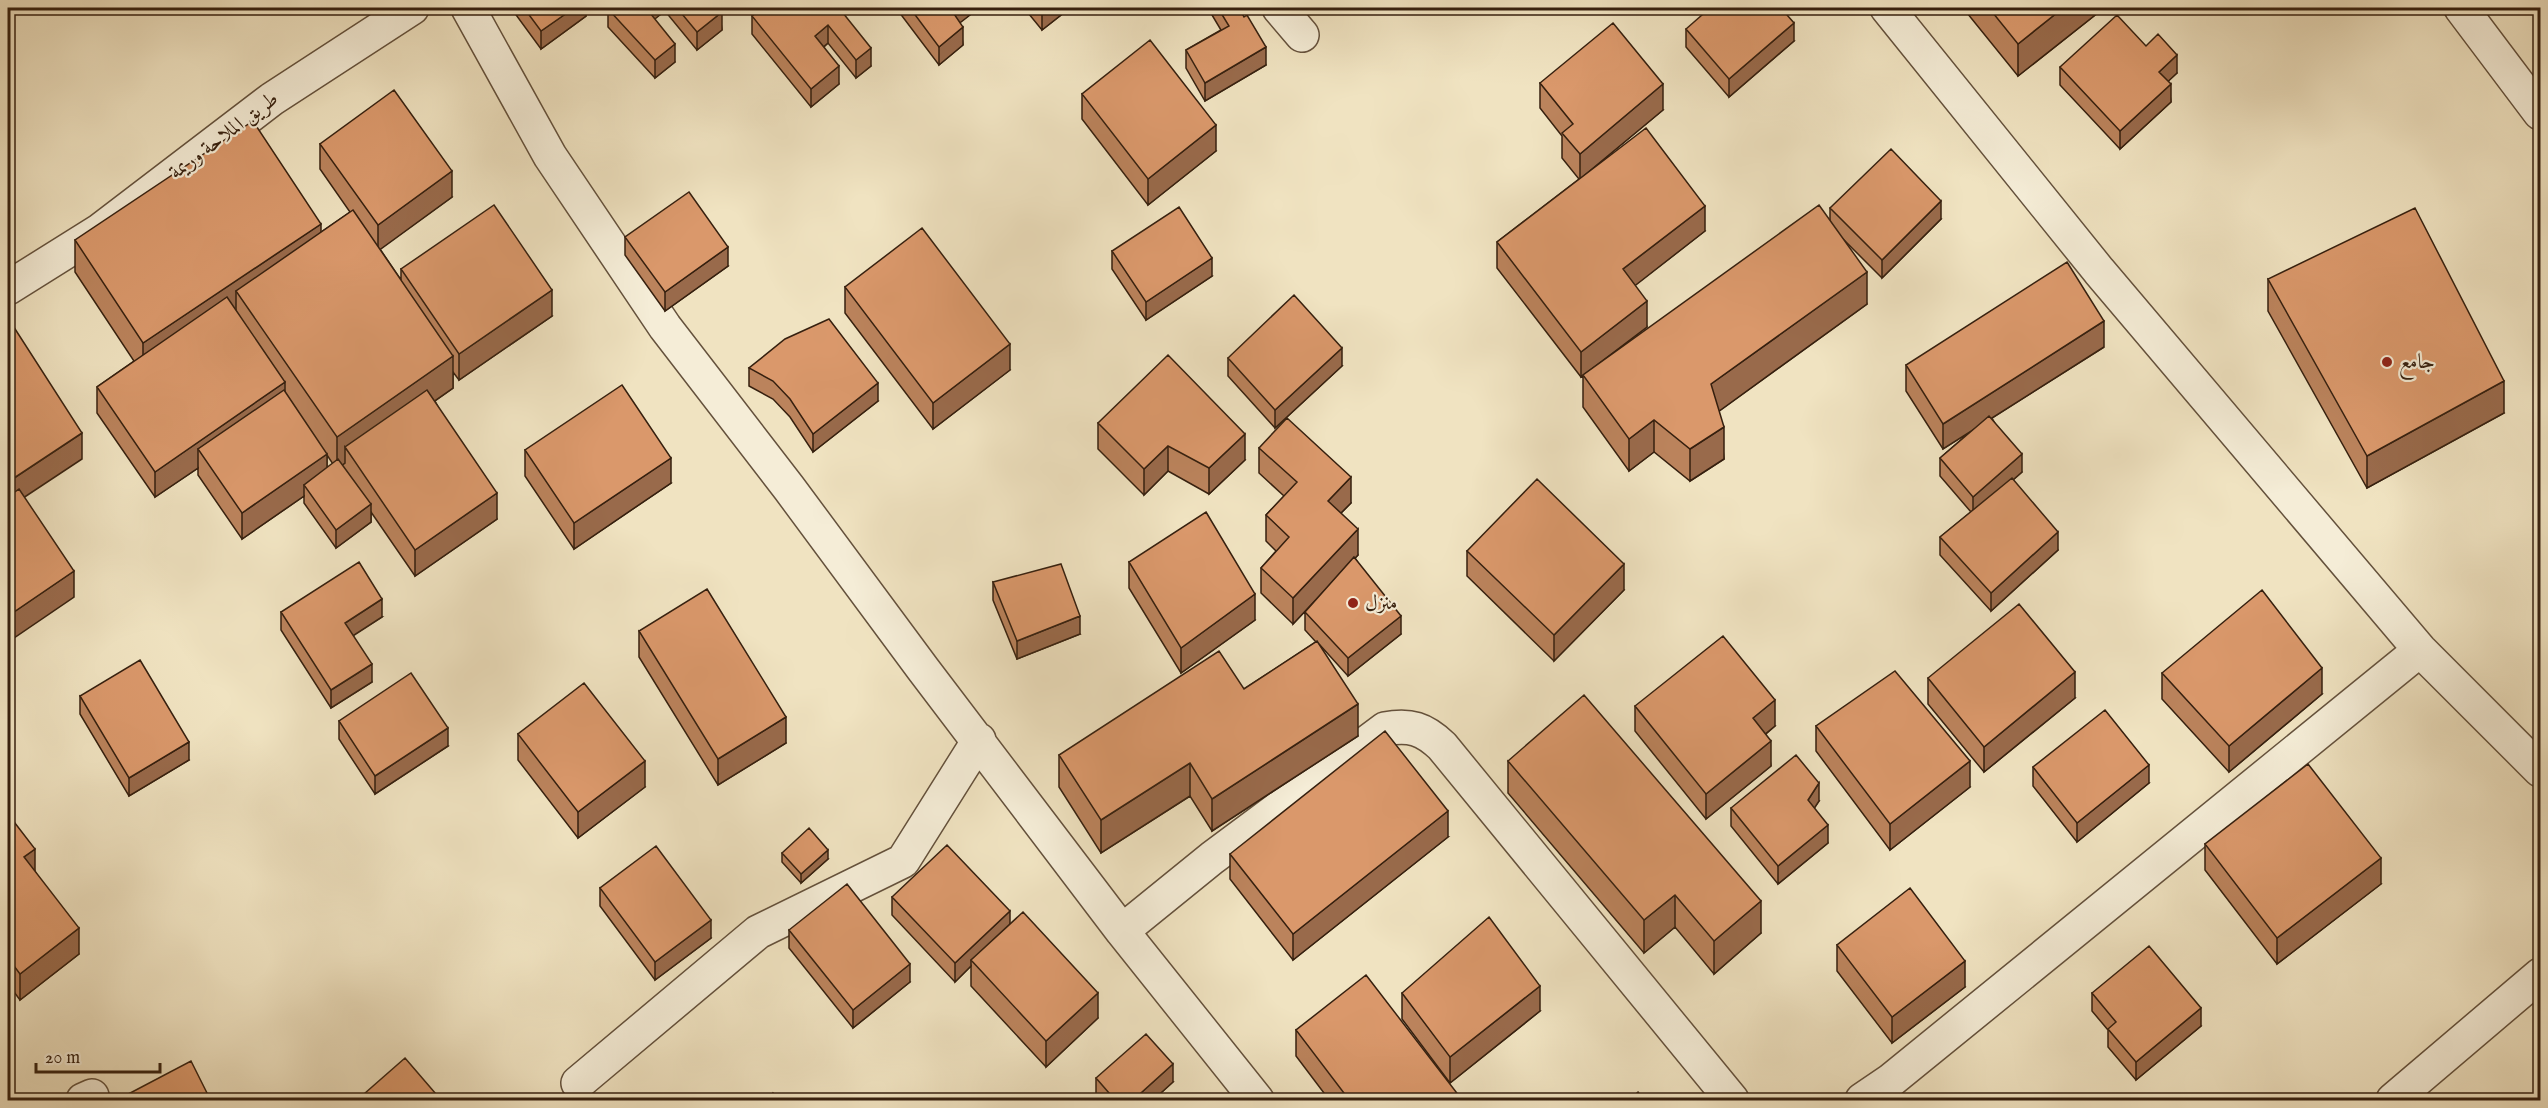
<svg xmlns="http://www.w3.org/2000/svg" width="2548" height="1108" font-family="'IM FELL English',Amiri,serif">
	<rect width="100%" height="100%" fill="#f0e3c1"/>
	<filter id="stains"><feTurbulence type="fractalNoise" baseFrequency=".00333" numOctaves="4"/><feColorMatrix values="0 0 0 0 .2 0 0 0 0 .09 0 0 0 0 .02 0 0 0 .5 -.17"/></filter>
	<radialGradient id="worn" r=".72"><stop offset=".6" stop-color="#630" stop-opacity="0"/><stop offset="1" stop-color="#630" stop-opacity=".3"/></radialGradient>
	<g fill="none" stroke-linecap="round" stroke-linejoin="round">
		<defs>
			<path id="minor" d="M468 8 550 156 665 327 789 488 923 669 1122 931 1257 1100
				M1279 8 1302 35
				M1887 8 2099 271 2420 650 2540 770
				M1122 931 1212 858 1385 729C1410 724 1424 729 1442 746L1732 1100
				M578 1083 758 932 903 861 979 740
				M83 1100 92 1096
				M1862 1100 1890 1081 2420 650
				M2393 1100 2540 975"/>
			<path id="tertiary" d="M2461 8 2540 113
				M8 288 99 231 272 99 412 8"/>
		</defs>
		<use href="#minor" stroke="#64513c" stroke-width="36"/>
		<use href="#tertiary" stroke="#64513c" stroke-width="36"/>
		<use href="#minor" stroke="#f5edd7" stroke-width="33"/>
		<use href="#tertiary" stroke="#f5edd7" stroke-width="33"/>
	</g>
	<path fill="#bb835c" stroke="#36200f" stroke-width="1.5" fill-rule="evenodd" d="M511 8H586V16L541 49Z
		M610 8H719L722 30 697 50 665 11 654 19 675 62 655 78 608 27V9Z
		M839 8 871 66 856 78 828 43 824 47 839 84 811 107 752 34V16Z
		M896 8H979L960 22 963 45 939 65Z
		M1024 8H1070L1042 30Z
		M1212 8H1239L1266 65 1205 101 1186 68V50L1221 30 1212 15Z
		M1963 8H2104L2018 76Z
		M1686 29 1794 41 1729 97 1686 47Z
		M2146 46 2177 73 2168 81 2171 102 2120 149 2060 85V67Z
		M1540 83 1663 110 1586 174 1705 231 1635 285 1647 327 1606 358 1830 221V208L1941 219 1882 278 1842 238 1867 304 1719 411 1724 459 1690 481 1654 452 1629 471 1583 407V376L1581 377 1497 268V242L1579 179 1562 158V136L1540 108Z
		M1082 94 1216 151 1148 205 1082 119Z
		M320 144 452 197 380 249 401 280V269L552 316 459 380 453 372V388L435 401 497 519 415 576 371 512V522L336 548 304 503V496L242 539 198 475V468L155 497 97 413V387L134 361 75 272V240L321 232 350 212 320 169ZM327 455 333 464 327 468Z
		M625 237 728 266 665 311 625 255Z
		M1112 251 1212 276 1146 320 1112 269Z
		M2268 279 2504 413 2367 488 2268 311Z
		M845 287 1010 370 933 429 845 313Z
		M2104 347 1992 418 2022 472 2013 480 2058 550 1991 611 1940 555V537L1971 512 1940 476V458L1971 431 1943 449 1906 391V365Z
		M1228 358 1342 366 1275 428 1228 376Z
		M749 368 878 401 813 452 790 417 773 399 749 386Z
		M1098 423 1245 460 1209 494 1168 471 1144 495 1098 449Z
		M1259 448 1351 503 1341 513 1358 555 1355 558 1401 634 1348 676 1319 644 1358 736 1212 831 1190 796 1101 853 1059 787V755L1244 689 1316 642 1305 630V612L1325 590 1293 624 1261 593V568L1276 551 1266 541V515L1284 496 1259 473Z
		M525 450 671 483 574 549 525 476Z
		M1467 551 1624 590 1554 661 1467 576Z
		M1129 562 1255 620 1181 673 1129 588Z
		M993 582 1080 634 1017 659 993 600Z
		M281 612 382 617 353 635 372 682 331 708 281 630Z
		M639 631 786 743 718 785 639 657Z
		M2162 673 2322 694 2229 772 2162 699Z
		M1928 678 2075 698 1984 772 1928 704Z
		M80 696 189 760 129 796 80 714Z
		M1635 706 1775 726 1766 734 1771 766 1706 819 1635 731Z
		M339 721 448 746 375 794 339 739Z
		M1816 726 1970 787 1890 850 1816 751Z
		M518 734 645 787 578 838 518 760Z
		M1508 761 1761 933 1714 974 1675 927 1644 953 1508 793Z
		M2033 767 2149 783 2077 842 2033 786Z
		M1819 801 1814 808 1828 843 1778 884 1731 826V808Z
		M8 814 35 871 79 954 20 1000 8 984Z
		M1448 837 1293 960 1230 879V854Z
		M2205 844 2381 884 2277 964 2205 870Z
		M782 853 828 859 801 883 782 862Z
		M600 888 711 938 655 980 600 906Z
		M892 897 1010 924 1098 1018 1046 1067 971 986V966L955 982 892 915Z
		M789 930 910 982 853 1028 789 948Z
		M1837 945 1965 987 1892 1043 1837 971Z
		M1402 993 1540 1011 1450 1083 1402 1019Z
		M2092 993 2201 1026 2136 1080 2108 1047V1030L2092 1011Z
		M1296 1030 1463 1101H1330L1296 1056Z
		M1096 1078 1173 1082 1152 1101H1100L1096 1096Z"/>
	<path fill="#996a4b" stroke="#36200f" stroke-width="1.5" d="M574 8H586V16L541 49V31Z
		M646 8H665V11L646 26Z
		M957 8H979L952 29V11Z
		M1048 8H1070L1042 30V12Z
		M2063 8H2104L2018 76V44Z
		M722 12V30L697 50V32Z
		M1794 23V41L1729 97V79Z
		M828 25V43L815 54V36Z
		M963 27V45L939 65V47Z
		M675 44V62L655 78V60Z
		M1266 47V65L1205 101V83Z
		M871 48V66L856 78V60Z
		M2177 55V73L2159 90V72Z
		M839 66V84L811 107V89Z
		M1663 84V110L1580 179V154Z
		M2171 84V102L2120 149V131Z
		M1216 125V151L1148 205V179Z
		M452 171V197L378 251V225Z
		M1941 201V219L1882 278V260Z
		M1705 206V231L1623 295V269Z
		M321 224V256L236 291V313L143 375V343Z
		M728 247V266L665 311V292Z
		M1212 258V276L1146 320V302Z
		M1867 272V304L1711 417V384Z
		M552 290V316L459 380V354Z
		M1647 301V327L1581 377V352Z
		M2104 321V347L1943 449V424Z
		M1010 344V370L933 429V403Z
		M1342 348V366L1275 428V410Z
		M453 356V388L353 458 345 447V463L337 469V437Z
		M2504 381V413L2367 488V456Z
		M285 382V407L198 449V468L155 497V472Z
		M878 383V401L813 452V434Z
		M1654 420V452L1629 471V439Z
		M1724 427V459L1690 481V449Z
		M82 433V459L8 508V482Z
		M1245 434V460L1209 494V468Z
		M1168 446V471L1144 495V469Z
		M327 454V480L304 485V496L242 539V513Z
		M2022 454V472L1973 515V497Z
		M671 458V483L574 549V523Z
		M1351 477V503L1328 526V501Z
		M497 493V519L415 576V550Z
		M371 504V522L336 548V530Z
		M1358 529V555L1293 624V598Z
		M2058 532V550L1991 611V593Z
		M1624 564V590L1554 661V635Z
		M74 571V597L8 642V616Z
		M1255 594V620L1181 673V648Z
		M382 599V617L345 641V623Z
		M1080 616V634L1017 659V641Z
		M1401 616V634L1348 676V658Z
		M372 664V682L331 708V690Z
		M2322 668V694L2229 772V746Z
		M2075 672V698L1984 772V747Z
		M1775 700V726L1753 744V718Z
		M1358 704V736L1212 831V799Z
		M786 717V743L718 785V759Z
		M448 728V746L375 794V776Z
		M1771 741V766L1706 819V794Z
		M189 742V760L129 796V778Z
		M645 761V787L578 838V812Z
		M1970 761V787L1890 850V824Z
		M1190 763V796L1101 853V820Z
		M2149 765V783L2077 842V823Z
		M1819 783V801L1808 818V800Z
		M1448 811V837L1293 960V934Z
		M1828 825V843L1778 884V866Z
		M35 849V875L24 857Z
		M828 850V859L801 883V874Z
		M2381 858V884L2277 964V938Z
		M1675 895V927L1644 953V920Z
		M1761 901V933L1714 974V941Z
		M1010 911V929L971 960V966L955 982V963Z
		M711 920V938L655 980V962Z
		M79 928V954L20 1000V974Z
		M1965 961V987L1892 1043V1017Z
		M910 964V982L853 1028V1010Z
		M1540 986V1011L1450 1083V1057Z
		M1098 993V1018L1046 1067V1041Z
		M2201 1008V1026L2136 1080V1062Z
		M1173 1064V1082L1152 1101H1132Z
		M14 1070V1088L8 1090V1072Z"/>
	<path fill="#da986b" stroke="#36200f" stroke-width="1.5" d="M524 8H574L541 31Z
		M610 8H647H646L675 44 655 60 608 9Z
		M677 8H719L722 12 697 32Z
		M763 8H839L871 48 856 60 828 25 815 36 839 66 811 89 752 16Z
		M910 8H957L952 11 963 27 939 47Z
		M1038 8H1048L1042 12Z
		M1218 8H1239L1244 17 1247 15 1266 47 1205 83 1186 50 1229 26Z
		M1710 8H1781L1794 23 1729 79 1686 29Z
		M1989 8H2063L2018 44Z
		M2117 15 2146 46 2158 34 2177 55 2159 72 2171 84 2120 131 2060 67Z
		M1613 23 1663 84 1580 154 1562 133 1573 124 1540 83Z
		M1150 40 1216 125 1148 179 1082 94Z
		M394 90 452 171 378 225 320 144Z
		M253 121 321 224 143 343 75 240Z
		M1646 128 1705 206 1623 269 1647 301 1581 352 1497 242Z
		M1891 149 1941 201 1882 260 1830 208Z
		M689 192 728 247 665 292 625 237Z
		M494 205 552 290 459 354 401 269Z
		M1819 205 1867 272 1711 384 1724 427 1690 449 1654 420 1629 439 1583 375Z
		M1179 207 1212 258 1146 302 1112 251Z
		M2415 208 2504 381 2367 456 2268 279Z
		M353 210 453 356 337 437 236 291Z
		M922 228 1010 344 933 403 845 287Z
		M2067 262 2104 321 1943 424 1906 365Z
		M1294 295 1342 348 1275 410 1228 358Z
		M227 297 285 382 155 472 97 387Z
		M8 318 82 433 8 482Z
		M829 319 878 383 813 434 790 399 773 381 749 368 785 339Z
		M1168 355 1245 434 1209 468 1168 446 1144 469 1098 423Z
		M622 385 671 458 574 523 525 450Z
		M284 390 327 454 242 513 198 449Z
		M427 390 497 493 415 550 345 447Z
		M1989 416 2022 454 1973 497 1940 458Z
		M1287 418 1351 477 1328 501 1358 529 1293 598 1261 568 1289 537 1266 515 1297 482 1259 448Z
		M338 459 371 504 336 530 304 485Z
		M2012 478 2058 532 1991 593 1940 537Z
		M1537 479 1624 564 1554 635 1467 551Z
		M19 489 74 571 8 616V497Z
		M1206 512 1255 594 1181 648 1129 562Z
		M1354 557 1401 616 1348 658 1305 612Z
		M359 562 382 599 345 623 372 664 331 690 281 612Z
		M1061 564 1080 616 1017 641 993 582Z
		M707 589 786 717 718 759 639 631Z
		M2262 590 2322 668 2229 746 2162 673Z
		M2019 604 2075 672 1984 747 1928 678Z
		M1723 636 1775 700 1753 718 1771 741 1706 794 1635 706Z
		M1317 641 1358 704 1212 799 1190 763 1101 820 1059 755 1219 651 1244 689Z
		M140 660 189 742 129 778 80 696Z
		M1895 671 1970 761 1890 824 1816 726Z
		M411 673 448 728 375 776 339 721Z
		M584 683 645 761 578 812 518 734Z
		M1584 695 1761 901 1714 941 1675 895 1644 920 1508 761Z
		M2105 710 2149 765 2077 823 2033 767Z
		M1385 731 1448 811 1293 934 1230 854Z
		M1796 755 1819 783 1808 800 1828 825 1778 866 1731 808Z
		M2308 764 2381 858 2277 938 2205 844Z
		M8 814 35 849 24 857 79 928 20 974 8 958Z
		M809 828 828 850 801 874 782 853Z
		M947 845 1010 911 955 963 892 897Z
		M656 846 711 920 655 962 600 888Z
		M847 884 910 964 853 1010 789 930Z
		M1910 888 1965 961 1892 1017 1837 945Z
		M1023 912 1098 993 1046 1041 971 960Z
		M1489 917 1540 986 1450 1057 1402 993Z
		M2149 946 2201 1008 2136 1062 2108 1029 2116 1022 2092 993Z
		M1366 975 1463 1101H1350L1296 1030Z
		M1146 1034 1173 1064 1132 1101H1116L1096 1078Z
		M8 1046 14 1070 8 1072Z
		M405 1058 442 1101H356Z
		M191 1061 211 1101H115Z
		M1638 1092 1645 1101H1628Z
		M773 1093 781 1101H767Z
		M234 1097 236 1101H227Z"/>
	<g fill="#8f2418" stroke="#f5edd7" stroke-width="2">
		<circle cx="2387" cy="362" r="6"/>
		<circle cx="1353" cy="603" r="6"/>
	</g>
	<g text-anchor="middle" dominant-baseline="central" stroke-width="4.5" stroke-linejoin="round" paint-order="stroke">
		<g font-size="21" fill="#36200f" stroke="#f5edd7">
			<text transform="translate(224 136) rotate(-37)">طريق الملاحة وريمة</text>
		</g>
		<g font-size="21" fill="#36200f" stroke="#f5edd7" text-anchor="start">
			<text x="2399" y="362">جامع</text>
			<text x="1365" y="603">منزل</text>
		</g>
	</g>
	<rect width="2548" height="1108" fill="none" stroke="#f0e3c1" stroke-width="30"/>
	<rect x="9" y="9" width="2530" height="1090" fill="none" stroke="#36200f" stroke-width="3"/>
	<rect x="15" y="15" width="2518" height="1078" fill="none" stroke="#36200f" stroke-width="1.5"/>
	<path d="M36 1063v9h124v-9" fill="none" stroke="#36200f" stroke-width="3"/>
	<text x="45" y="1063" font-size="18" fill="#36200f" stroke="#f5edd7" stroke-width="4.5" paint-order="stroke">20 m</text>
	<rect width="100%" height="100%" filter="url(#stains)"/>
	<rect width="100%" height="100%" fill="url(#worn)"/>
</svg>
